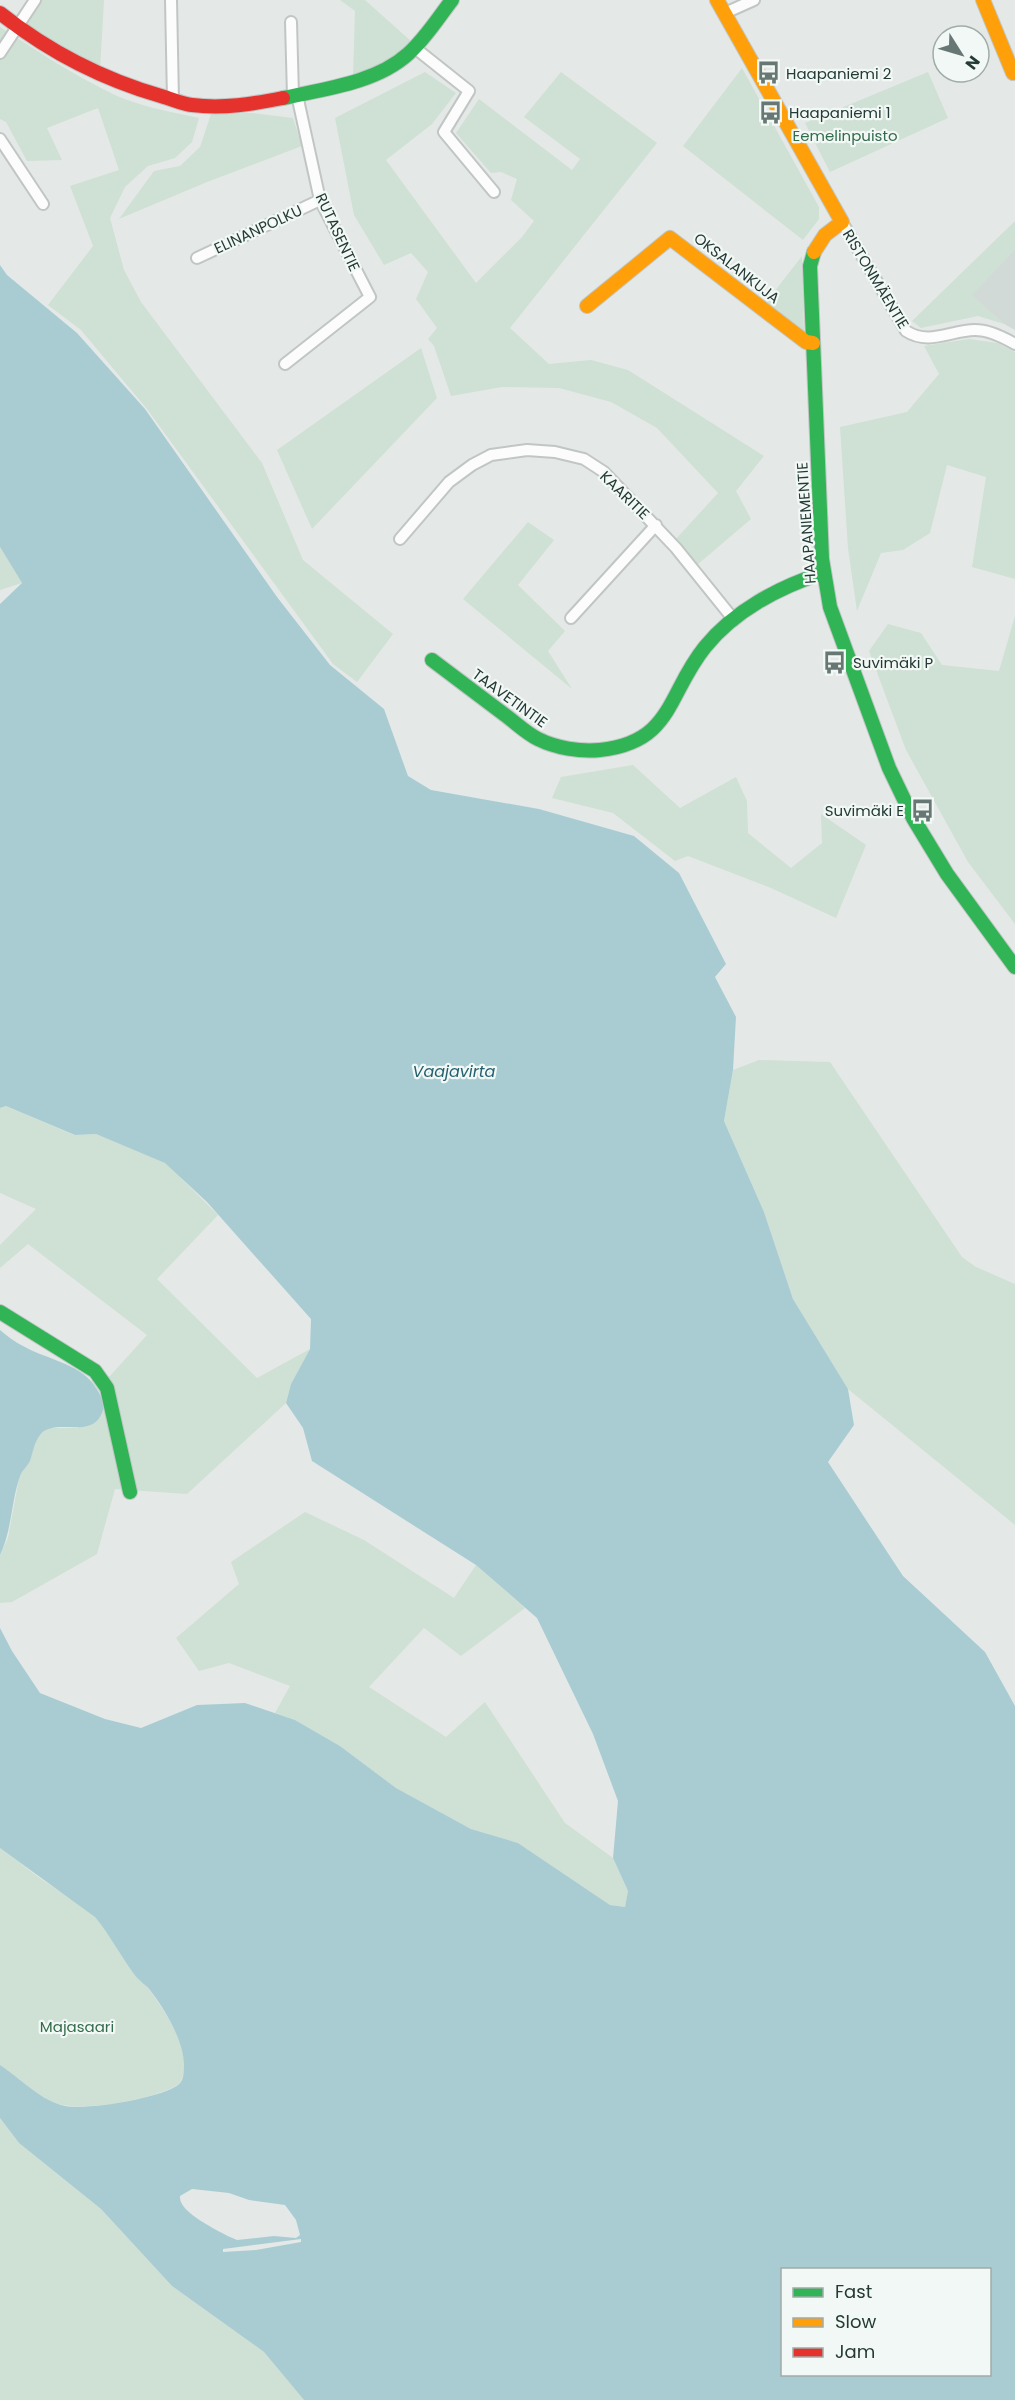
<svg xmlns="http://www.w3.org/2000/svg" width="1015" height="2400" font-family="Poppins,sans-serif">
	<rect width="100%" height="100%" fill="#e4e9e7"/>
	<path fill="#d2dad7" d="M1015 249V330L1004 324 971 295Z"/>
	<path fill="#cfe0d5" d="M40 0H104L100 71 23 27Z
		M340 0H365L412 42 397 57 353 76 355 11Z
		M0 27C37 51 75 76 115 95 142 107 171 112 199 118L192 142 175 158 148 166 125 187 110 218 124 270 141 302 262 463 303 560 393 634 357 682 333 664 147 409 81 330 48 305 93 246 70 186 119 170 98 108 47 128 62 160 27 161 6 122 0 119Z
		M742 68 819 207V219L803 240 683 146Z
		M425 72 456 93 432 124 386 160 476 283 522 237 534 221 511 200 517 179 501 172 491 173 456 133 479 99 572 170 580 159 524 117 561 72 657 143 510 328 549 364 591 360 628 370 764 456 736 491 751 519 697 565 676 539 718 493 657 428 611 402 559 388 502 387 451 396 434 346 428 339 437 328 416 299 428 272 411 253 384 265 354 215 335 118Z
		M928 72 948 118 830 172 805 123Z
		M251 113 293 118 302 146 207 182 119 219 154 171 180 166 200 147 211 114Z
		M1015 221V249L972 295 1004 324 978 316 921 328 912 321Z
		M802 256 804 335 764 305Z
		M969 339 997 343 1015 352V579L972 567 986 477 947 465 930 533 903 550 881 553 857 611 848 548 840 427 907 412 939 374 924 346Z
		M421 348 437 398 312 529 277 450Z
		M528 522 554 540 518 585 565 631 548 651 572 689 463 599Z
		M0 547 22 583 0 590Z
		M1015 616V924L968 862 906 750 869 651 888 624 921 633 942 665 999 671Z
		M633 765 680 808 736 777 747 801 748 833 791 868 822 843 821 814 866 845 836 918 771 888 688 856 675 861 613 813 552 798 561 777Z
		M759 1060 830 1062 962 1257 976 1267 1015 1284V1525L848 1389 793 1299 764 1212 724 1121 733 1070Z
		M6 1106 74 1135 96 1134 166 1163 218 1215 157 1279 257 1378 310 1349 291 1384 286 1403 187 1494 115 1489 97 1554 12 1602 0 1603V1555L8 1538 20 1473 29 1463 34 1445 40 1434 48 1428H78L103 1397 91 1381 110 1376 147 1335 28 1244 0 1268V1245L36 1209 0 1193V1108Z
		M305 1512 364 1540 454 1598 476 1565 525 1608 461 1656 424 1628 369 1687 446 1737 485 1702 565 1823 613 1858 628 1891 625 1907 610 1905 518 1843 471 1829 396 1788 340 1746 295 1720 275 1713 290 1686 229 1663 199 1671 176 1638 239 1584 231 1562Z
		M0 1848C15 1858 29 1871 44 1881 60 1892 79 1902 93 1915 110 1932 119 1953 133 1972 138 1979 146 1984 151 1992 167 2015 197 2057 179 2084 156 2099 78 2114 53 2102 34 2094 18 2077 0 2065Z
		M0 2118 19 2143 101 2209 172 2286 264 2352 304 2400H0Z"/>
	<path fill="#a9ccd3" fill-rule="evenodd" d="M0 265 7 275 77 333 145 409 277 597 330 665 384 709 408 776 431 790 539 809 634 836 679 873 726 964 715 977 736 1017 733 1070 724 1121 764 1212 793 1299 848 1389 854 1425 828 1462 903 1576 985 1652 1015 1706V2400H304L264 2352 172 2286 101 2209 19 2143 0 2118V2065C20 2078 38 2098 61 2105 81 2112 161 2098 178 2085 184 2081 184 2071 184 2064 183 2039 165 2010 150 1990 145 1984 138 1980 134 1974 120 1955 110 1935 95 1917L0 1848V1628L12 1651 40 1693 105 1719 141 1728 197 1705 245 1703 295 1720 340 1746 396 1788 471 1829 518 1843 610 1905 625 1907 628 1891 613 1858 618 1801 593 1734 537 1618 476 1565 312 1461 303 1428 286 1403 291 1384 310 1349 311 1319 207 1202 165 1163 96 1134 75 1135 6 1106 0 1108V604L22 583 0 547ZM192 2189 229 2193 249 2200 285 2205 296 2220 300 2235 296 2238 274 2236 237 2240 230 2237C217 2230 178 2212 180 2196ZM782 2270H990V2374H782Z
		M0 1330C7 1336 15 1342 23 1346 45 1359 79 1363 94 1385 100 1394 107 1404 101 1415 89 1439 54 1417 40 1435 34 1443 33 1452 30 1461 28 1466 22 1470 20 1476 11 1502 12 1530 0 1555Z"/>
	<path fill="#e4e9e7" d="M301 2239V2242L256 2250 223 2252V2249Z"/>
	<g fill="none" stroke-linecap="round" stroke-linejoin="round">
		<defs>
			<path id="street" d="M171 0 173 100
				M725 13 754 0
				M291 22 293 96
				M415 48 469 91 444 132 494 192
				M0 53 35 0
				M0 139 43 204
				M842 222 906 331C929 346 951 330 975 330 989 330 1003 337 1015 344
				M197 258 320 200
				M285 364 370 297 320 200 297 95
				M400 539 449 482 472 465 491 455 527 450 555 452 584 459 604 472 676 548 734 620
				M571 618 656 525"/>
			<path id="fast" d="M283 98C324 89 376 83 408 54 426 38 438 18 452 0
				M814 252 810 266 822 559 830 607 889 768 913 818 947 874 1015 967
				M432 660C456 678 481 697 505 715 516 723 526 733 538 739 556 748 580 752 600 750 673 742 667 694 705 647 734 611 779 587 823 573
				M0 1312 95 1371 107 1388 130 1492"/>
			<path id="slow" d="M717 0 842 222 825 235 814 252
				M983 0 1013 73
				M587 306 670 238 806 342 813 343"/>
			<path id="jam" d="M0 13C48 51 102 79 161 96 172 99 182 104 192 105 223 109 253 104 283 98"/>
		</defs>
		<use href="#street" stroke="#c1c6c4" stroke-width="14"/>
		<use href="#fast" stroke="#c0c6c4" stroke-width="16"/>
		<use href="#slow" stroke="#c0c6c4" stroke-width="16"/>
		<use href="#jam" stroke="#c0c6c4" stroke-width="16"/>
		<use href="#street" stroke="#fbfcfb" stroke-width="10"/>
		<use href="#fast" stroke="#30b455" stroke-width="14"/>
		<use href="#slow" stroke="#ff9f0a" stroke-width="14"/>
		<use href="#jam" stroke="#e5322d" stroke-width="14"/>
	</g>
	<defs>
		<symbol id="bus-bare" viewBox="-9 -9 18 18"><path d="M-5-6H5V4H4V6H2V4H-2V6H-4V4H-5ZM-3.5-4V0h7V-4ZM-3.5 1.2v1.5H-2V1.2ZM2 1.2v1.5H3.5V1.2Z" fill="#677773" stroke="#f2f8f5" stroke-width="2.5" paint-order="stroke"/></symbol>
	</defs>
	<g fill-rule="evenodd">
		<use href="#bus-bare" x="752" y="56" width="33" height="33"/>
		<use href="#bus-bare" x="754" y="96" width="33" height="33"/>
		<use href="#bus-bare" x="818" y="646" width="33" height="33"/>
		<use href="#bus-bare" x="906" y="794" width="33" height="33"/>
	</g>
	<g text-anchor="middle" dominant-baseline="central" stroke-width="4.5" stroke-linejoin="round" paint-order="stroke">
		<g font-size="15" fill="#243a35" stroke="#f2f8f5" text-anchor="start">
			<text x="786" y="73">Haapaniemi 2</text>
			<text x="789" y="112">Haapaniemi 1</text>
			<text x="853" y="662">Suvimäki P</text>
			<text x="904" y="810" text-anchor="end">Suvimäki E</text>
		</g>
		<g font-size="15" fill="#336c4b" stroke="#f2f8f5">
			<text x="845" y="135">Eemelinpuisto</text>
			<text x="77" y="2026">Majasaari</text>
		</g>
		<g font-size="15" fill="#243a35" stroke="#f2f8f5">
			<text transform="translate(258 229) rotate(-25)">ELINANPOLKU</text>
			<text transform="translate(338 232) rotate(65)">RUTASENTIE</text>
			<text transform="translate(737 268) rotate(38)">OKSALANKUJA</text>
			<text transform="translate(876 279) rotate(59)">RISTONMÄENTIE</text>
			<text transform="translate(625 495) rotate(44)">KAARITIE</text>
			<text transform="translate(806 523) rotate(-94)">HAAPANIEMENTIE</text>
			<text transform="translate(510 698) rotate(36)">TAAVETINTIE</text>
		</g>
		<g font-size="16" font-style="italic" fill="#25606f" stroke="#f2f8f5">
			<text x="454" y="1071">Vaajavirta</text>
		</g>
	</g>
	<rect x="781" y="2268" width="210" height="108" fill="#f2f8f5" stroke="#a0aca8" stroke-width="1.5"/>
	<rect x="793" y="2288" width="30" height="9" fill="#30b455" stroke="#a0aca8" stroke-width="1.5"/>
	<text x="835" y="2298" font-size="18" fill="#243a35">Fast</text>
	<rect x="793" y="2318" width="30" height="9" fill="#ff9f0a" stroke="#a0aca8" stroke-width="1.5"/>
	<text x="835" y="2328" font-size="18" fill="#243a35">Slow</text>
	<rect x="793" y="2348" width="30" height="9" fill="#e5322d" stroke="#a0aca8" stroke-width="1.5"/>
	<text x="835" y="2358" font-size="18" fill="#243a35">Jam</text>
	<g transform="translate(961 54) rotate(127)"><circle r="28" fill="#f2f8f5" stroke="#a0aca8" stroke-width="1.5"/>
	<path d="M0-4.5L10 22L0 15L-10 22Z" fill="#677773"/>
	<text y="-9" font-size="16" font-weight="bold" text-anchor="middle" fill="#243a35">N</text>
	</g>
</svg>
